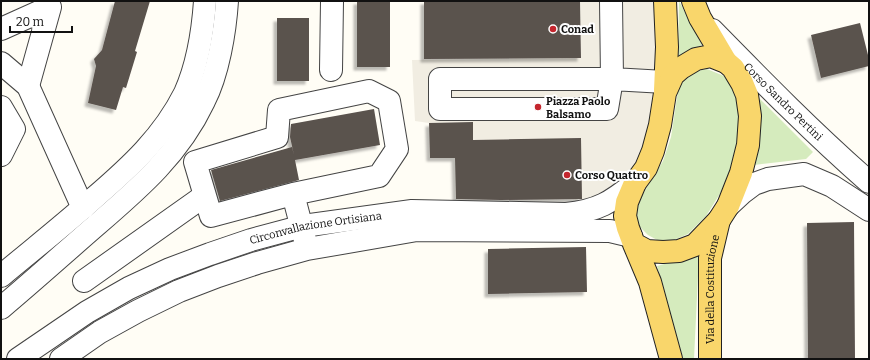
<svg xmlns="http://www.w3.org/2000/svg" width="870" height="360" font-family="Bitter,serif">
	<defs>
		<filter id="shadow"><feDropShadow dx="-3.5" dy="3.5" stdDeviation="1" flood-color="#0004"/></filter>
	</defs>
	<rect width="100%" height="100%" fill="#fffdf5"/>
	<path fill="#d5ebbd" d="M679 1 702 45 678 56Z
		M707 69 724 76 734 89 740 111 739 133 733 164 723 189 706 216 688 234 674 240 659 241 648 235 638 225 635 212 642 195 663 161 671 137 679 84 692 72Z
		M759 98 813 152 806 159 754 165 760 132Z
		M699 255 694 359H683L657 266Z"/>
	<path fill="#f1ede2" d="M580 1H665L646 168 580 213 582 199 473 140V122L429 123 415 121 412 60 581 58Z"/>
	<path fill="#5a524d" filter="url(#shadow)" d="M115 1H150L135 51 137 52 126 88 123 87 116 110 88 103 96 66 94 59 102 50Z
		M357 1H390V67H357Z
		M424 1H580L581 58 424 59Z
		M277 18H309V81H277Z
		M860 23 869 59V66L821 78 811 35Z
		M374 109 380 145 295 160 299 180 220 201 211 170 292 147 294 155 290 137 291 124Z
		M473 122V140L581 138 582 199 501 200 456 199 455 158H430L429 123Z
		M854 222 855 359H808L807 223Z
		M586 247 587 292 488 294V249Z"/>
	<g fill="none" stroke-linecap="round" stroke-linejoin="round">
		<defs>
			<g id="minor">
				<path d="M611 1 612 79 607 109H440V79H612L665 82"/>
				<path d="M1 29 50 7 28 86"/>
				<path id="s1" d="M712 30C763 82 814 134 869 182"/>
				<path d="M1 63 28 86 83 208"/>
				<path d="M331 70 332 1"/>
				<path d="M1 107 14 129 1 155"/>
				<path d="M293 194 379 176 397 149 389 101 369 91 279 110 277 137 195 162 211 216 293 194 305 240"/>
				<path d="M728 206 742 193 754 184 768 179 804 174 832 186 869 210"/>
				<path d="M1 276C32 250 64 225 94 198 130 167 163 137 185 93 197 66 203 30 205 1"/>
				<path d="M84 281 204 196"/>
				<path d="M1 308C32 282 62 255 93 228 137 190 178 156 204 101 218 74 225 32 227 1"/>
				<path id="s2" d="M18 359 87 312 129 288 170 269 210 254 251 240 303 226 412 211 566 214C598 211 611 202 635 183"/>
				<path d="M61 359 100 332 138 311 179 291 218 276 257 263 307 249 417 230 610 231 631 236"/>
			</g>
			<g id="major">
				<path d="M693 1 700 18 726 62"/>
				<path d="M665 90 667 47 665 1"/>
				<path d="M634 244 647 251 663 252 679 251 695 245 719 220 728 206 741 173 748 145 750 116 747 95 742 83 733 68 726 62 711 56 696 59 681 68 673 75 665 93 660 125 653 151 646 168 635 183 627 202 625 216 628 228 634 244 650 282 671 359"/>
				<path id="s3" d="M710 359V258L719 220"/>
			</g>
		</defs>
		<use href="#minor" stroke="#444" stroke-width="24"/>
		<use href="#major" stroke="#222" stroke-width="24"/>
		<use href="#minor" stroke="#fff" stroke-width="22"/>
		<use href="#major" stroke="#f9d66b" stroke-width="22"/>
	</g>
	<g fill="#c4262e" stroke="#fff" stroke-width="1.5">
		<circle cx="553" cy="29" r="4"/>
		<circle cx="538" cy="107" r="4"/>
		<circle cx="567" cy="175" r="4"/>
	</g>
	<g text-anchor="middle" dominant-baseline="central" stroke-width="4" stroke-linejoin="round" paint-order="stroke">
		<g font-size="11" font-weight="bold" fill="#111" stroke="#fff" text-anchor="start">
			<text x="561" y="29">Conad</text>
			<text x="546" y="101">Piazza Paolo<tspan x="546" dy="13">Balsamo</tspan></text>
			<text x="575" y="175">Corso Quattro</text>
		</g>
		<g font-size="11" fill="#111" stroke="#fff">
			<text stroke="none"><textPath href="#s1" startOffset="101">Corso Sandro Pertini</textPath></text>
			<text stroke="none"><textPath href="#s2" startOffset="329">Circonvallazione Ortisiana</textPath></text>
			<text stroke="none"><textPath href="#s3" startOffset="70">Via della Costituzione</textPath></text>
		</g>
	</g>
	<rect width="870" height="360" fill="none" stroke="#111111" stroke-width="4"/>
	<path d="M10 26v6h62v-6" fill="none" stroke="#111111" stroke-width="2"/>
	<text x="16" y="26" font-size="12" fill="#111111" stroke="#ffffff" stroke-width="3" paint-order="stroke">20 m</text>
</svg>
